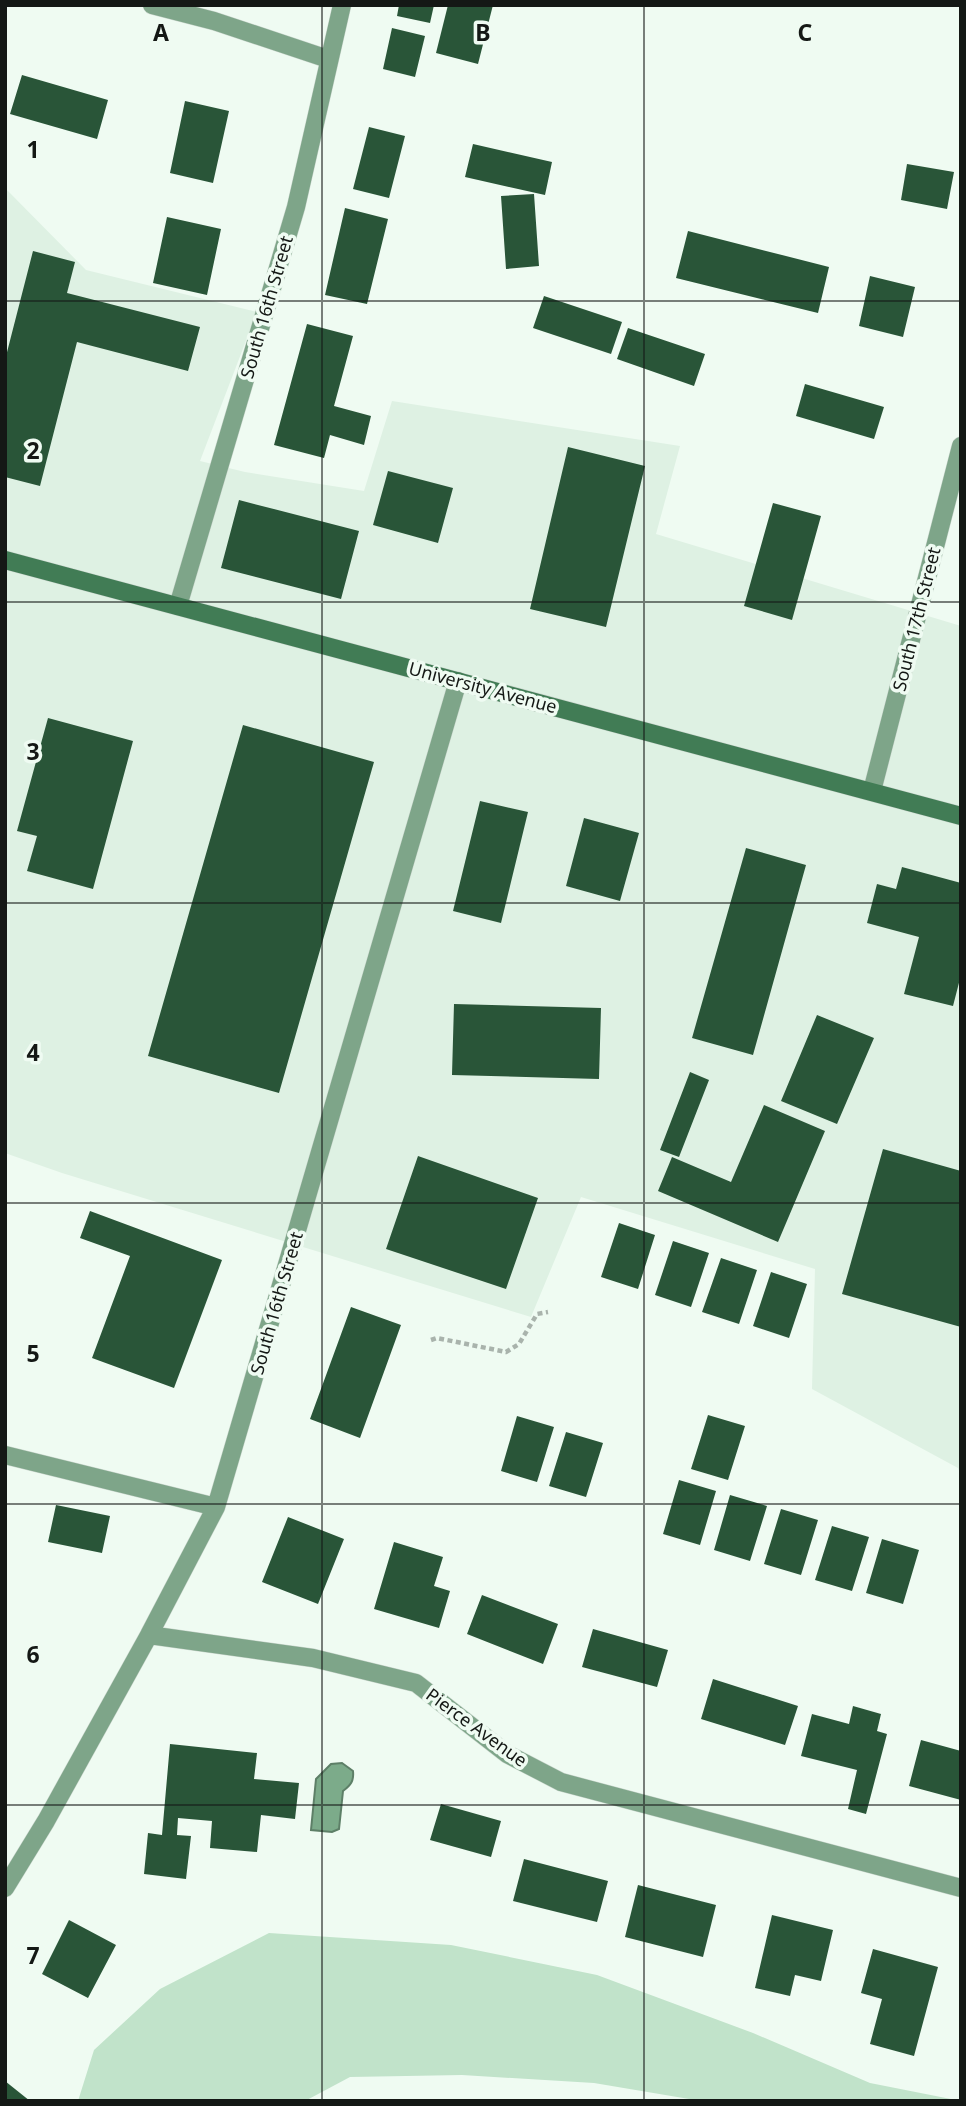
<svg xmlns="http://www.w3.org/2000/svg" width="966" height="2106" font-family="'Noto Sans',sans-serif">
	<rect width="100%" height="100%" fill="#effbf2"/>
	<path fill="#def1e3" d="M5 188 86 270 257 312 200 461 245 472 364 491 392 401 680 446 656 534 961 626V1476L958 1468 812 1389 815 1269 581 1197 531 1317 62 1173 5 1153Z"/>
	<path fill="#c1e3ca" d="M269 1933 451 1945 597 1975 753 2033 870 2083 961 2101H701L594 2083 462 2075 350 2077 305 2101H78L94 2050 160 1989Z"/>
	<path fill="#7cab8a" stroke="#5d7f67" stroke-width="2" d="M342 1763 353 1771C354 1781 351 1785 343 1791L339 1829 332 1832 311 1830 316 1779 331 1764Z"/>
	<path fill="#295538" d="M399 5H434L430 23 397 16Z
		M448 5H493L478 64 436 53Z
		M392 28 425 36 415 77 383 69Z
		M22 75 108 100 97 139 10 114Z
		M185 101 229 111 213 183 170 173Z
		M369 127 405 136 389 198 353 189Z
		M473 144 552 162 545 195 465 177Z
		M907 164 954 172 947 209 901 200Z
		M534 194 539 266 506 269 501 196Z
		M345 208 388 219 367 304 325 295Z
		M167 217 221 229 207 295 153 283Z
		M688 231 829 267 818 313 676 278Z
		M33 251 75 262 67 293 200 327 188 371 77 342 40 486 5 477V360Z
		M870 276 915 287 903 337 859 326Z
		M544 296 622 322 611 354 533 328Z
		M307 324 353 336 334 406 371 416 364 445 330 435 324 458 274 445Z
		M628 328 705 354 694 386 617 359Z
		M805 384 884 407 874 439 796 416Z
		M568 447 645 466 606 627 530 609Z
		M388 471 453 488 438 543 373 525Z
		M239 500 359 531 341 599 221 568Z
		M773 503 821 516 792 620 744 606Z
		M48 718 133 741 93 889 27 871 37 836 17 831Z
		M243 725 374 762 279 1093 148 1056Z
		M480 801 528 812 501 923 453 911Z
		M584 818 639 833 620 901 566 886Z
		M746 848 806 865 753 1055 692 1038Z
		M902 867 961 883V975L953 1006 904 994 919 937 867 923 877 884 896 889Z
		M454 1004 601 1008 599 1079 452 1075Z
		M817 1015 874 1038 837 1124 781 1101Z
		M690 1072 709 1080 679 1157 660 1150Z
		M764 1105 825 1131 778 1242 658 1191 672 1157 731 1182Z
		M883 1149 961 1171V1327L842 1294Z
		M418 1156 538 1198 506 1289 386 1249Z
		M90 1211 222 1260 174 1388 92 1358 130 1256 80 1238Z
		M619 1223 655 1235 638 1289 601 1277Z
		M673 1241 709 1253 691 1307 655 1295Z
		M721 1258 757 1270 739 1324 702 1312Z
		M771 1272 807 1284 789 1338 753 1326Z
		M351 1307 401 1325 360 1438 310 1419Z
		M708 1415 745 1426 728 1480 691 1469Z
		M517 1416 554 1427 537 1482 501 1471Z
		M566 1432 603 1443 586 1497 549 1486Z
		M679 1480 716 1491 700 1545 663 1534Z
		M730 1495 767 1506 750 1561 714 1550Z
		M56 1505 110 1516 102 1553 48 1542Z
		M781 1509 818 1520 801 1575 764 1564Z
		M288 1517 344 1539 318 1604 262 1582Z
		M832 1526 869 1537 852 1591 815 1580Z
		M882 1539 919 1550 903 1604 866 1593Z
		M394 1542 443 1557 434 1586 450 1591 439 1628 374 1609Z
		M482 1595 558 1624 543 1664 467 1634Z
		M593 1629 668 1650 657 1687 582 1667Z
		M713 1679 798 1706 785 1745 701 1719Z
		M853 1706 881 1714 877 1731 887 1734 866 1814 848 1809 857 1770 801 1756 812 1714 849 1724Z
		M921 1740 961 1751V1800L909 1786Z
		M170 1744 257 1753 254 1779 299 1783 295 1819 261 1815 257 1852 210 1848 212 1821 178 1818 177 1835 191 1836 186 1879 144 1874 148 1833 162 1835Z
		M441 1804 501 1821 491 1857 430 1840Z
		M524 1859 608 1881 597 1922 513 1901Z
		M638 1885 716 1905 703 1957 625 1937Z
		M772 1915 833 1930 821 1981 795 1975 790 1996 755 1988Z
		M69 1920 116 1945 88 1998 42 1974Z
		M873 1949 938 1967 914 2056 870 2044 882 1999 861 1993Z
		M5 2081 30 2101H5Z"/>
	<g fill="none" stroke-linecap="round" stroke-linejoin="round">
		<defs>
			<path id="service" d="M152 5 214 21 328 59"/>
			<path id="minor" d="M178 606 296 207 342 5
				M872 791 961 446
				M5 1455 216 1507
				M149 1635 313 1658 416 1683 507 1754 561 1782 961 1888
				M5 1888 46 1821 149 1635 216 1507 458 681"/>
			<path id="secondary" d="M5 560 961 816"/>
		</defs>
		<use href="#service" stroke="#ccd7cf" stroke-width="19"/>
		<use href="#minor" stroke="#ccd7cf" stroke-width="19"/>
		<use href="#secondary" stroke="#ccd7cf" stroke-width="19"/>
		<path stroke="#a9b3ac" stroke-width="4.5" stroke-dasharray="5 3.5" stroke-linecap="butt" d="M431 1340 437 1338 506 1352 519 1344 537 1314 548 1312"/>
		<use href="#service" stroke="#7ea589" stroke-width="18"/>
		<use href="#minor" stroke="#7ea589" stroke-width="18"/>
		<use href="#secondary" stroke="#417c55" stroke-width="18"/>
	</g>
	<path fill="none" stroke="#141815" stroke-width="2" stroke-opacity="0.55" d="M322 5V2101M644 5V2101M5 301H961M5 602H961M5 903H961M5 1203H961M5 1504H961M5 1805H961"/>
	<g text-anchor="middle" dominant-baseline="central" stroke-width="7" stroke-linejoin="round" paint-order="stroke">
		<g font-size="18" fill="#141815" stroke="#effbf2">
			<text transform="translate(266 307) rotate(-74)">South 16th Street</text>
			<text transform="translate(916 619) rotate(-76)">South 17th Street</text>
			<text transform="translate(483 687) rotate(15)">University Avenue</text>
			<text transform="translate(276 1303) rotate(-74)">South 16th Street</text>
			<text transform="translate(477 1727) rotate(36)">Pierce Avenue</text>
		</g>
	</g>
	<g font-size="23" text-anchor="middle" font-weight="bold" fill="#141815" stroke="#effbf2" stroke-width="7" stroke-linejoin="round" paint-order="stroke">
		<text x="161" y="41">A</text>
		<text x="483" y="41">B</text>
		<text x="805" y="41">C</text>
		<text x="33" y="158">1</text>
		<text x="33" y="459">2</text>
		<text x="33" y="760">3</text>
		<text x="33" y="1061">4</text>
		<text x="33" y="1362">5</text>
		<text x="33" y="1663">6</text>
		<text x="33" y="1964">7</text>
	</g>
	<rect width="966" height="2106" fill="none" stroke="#141815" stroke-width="14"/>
</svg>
